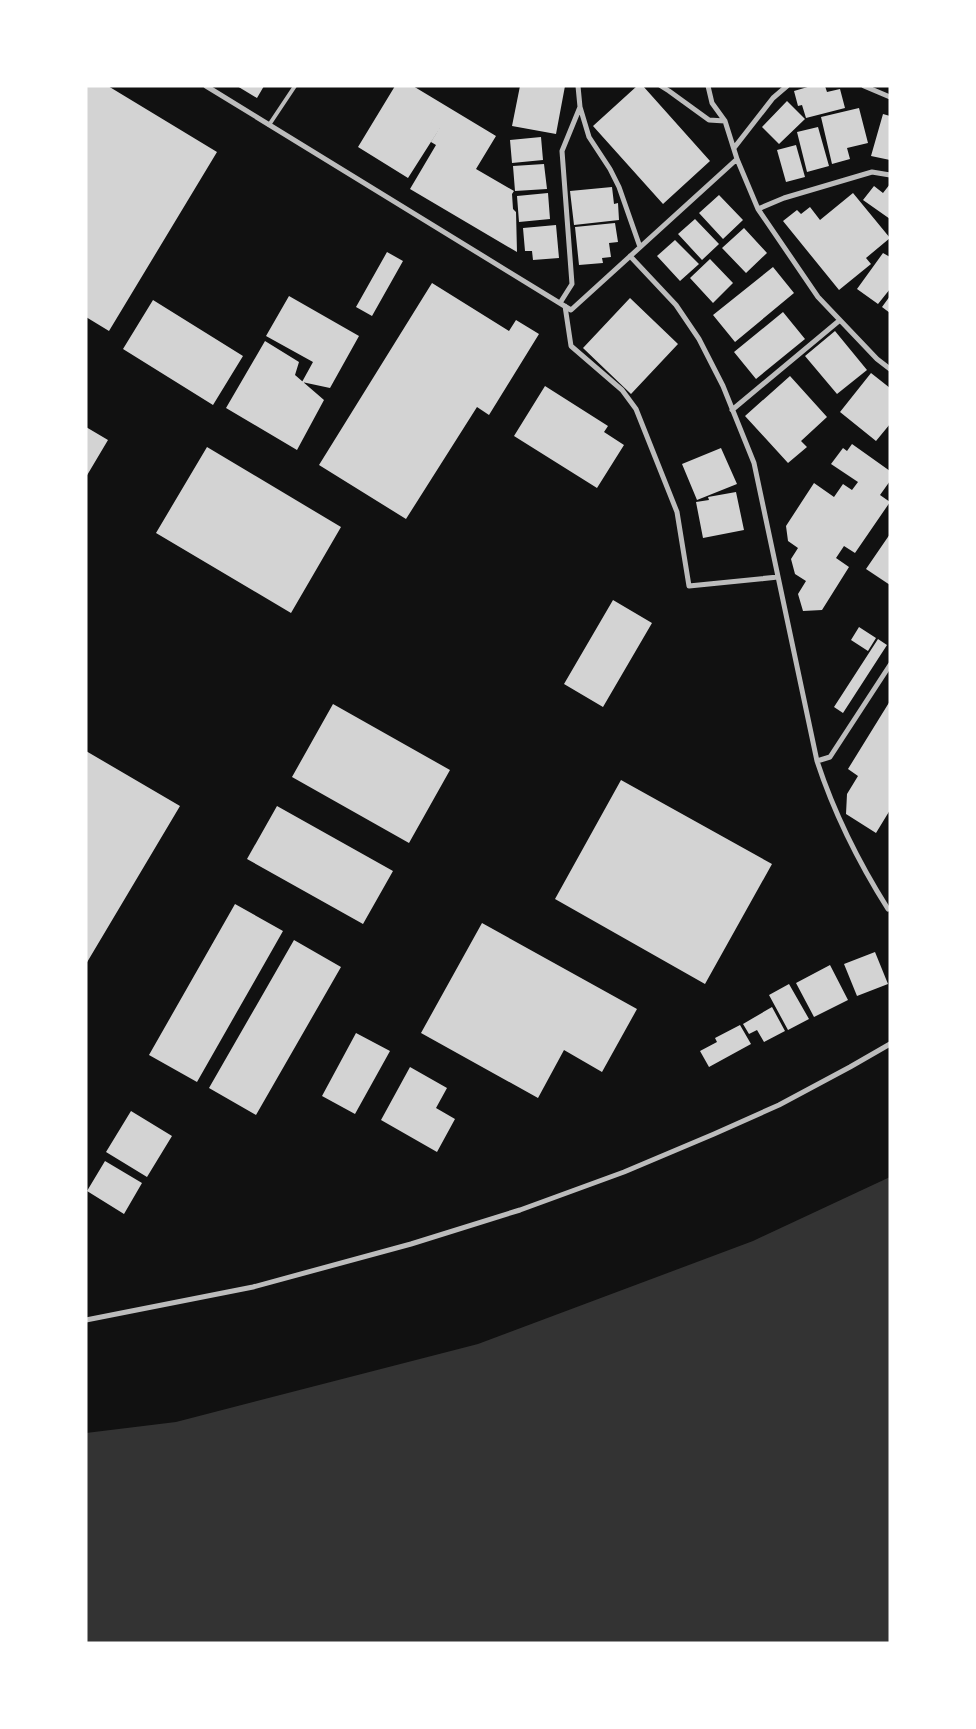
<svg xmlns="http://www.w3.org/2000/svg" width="976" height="1729" font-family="'PT Sans',sans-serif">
	<rect width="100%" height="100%" fill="#111"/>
	<path fill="#333" d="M890 1177V1643H86V1433L176 1422 478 1344 753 1241Z"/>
	<path fill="#d3d3d3" d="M86 86H108L217 152 109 331 86 317Z
		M237 86H264L257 98Z
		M395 86H413L496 136 476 169 514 191 512 194 513 209 516 212 517 252 410 189 436 145 431 142 443 123 408 178 358 147Z
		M520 86H565L556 134 512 126Z
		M637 86H643L710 161 663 204 593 126Z
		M811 86H825L827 92 840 89 845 108 806 118 802 105 798 106 794 91Z
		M787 101 805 119 779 144 762 127Z
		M859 108 868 143 847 148 850 159 832 164 821 117Z
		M883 114 890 116V160L871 156Z
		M818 127 829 166 807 172 797 132Z
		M541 137 543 160 512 163 510 140Z
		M796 145 805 177 786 182 777 150Z
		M544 164 547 189 515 191 513 166Z
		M890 184V219L863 200 874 186 883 193Z
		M612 187 614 204 618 203 619 220 574 225 570 191Z
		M548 193 550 219 519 222 517 196Z
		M853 193 890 238 866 258 871 264 839 290 783 221 797 210 801 214 810 207 820 220Z
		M719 195 743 220 723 239 699 213Z
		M695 219 719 244 702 260 678 234Z
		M615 223 618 242 609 243 611 257 602 258 603 263 579 265 575 227Z
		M556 225 559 258 533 260 532 251H525L523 228Z
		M744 228 767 253 746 273 722 248Z
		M675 240 699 264 680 281 657 256Z
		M387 252 403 261 372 316 356 307Z
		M883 253 890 257V289L878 304 857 289Z
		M710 259 733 283 713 303 690 278Z
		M773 267 794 293 735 342 713 315Z
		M432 283 509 331 516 320 539 334 489 415 477 407 406 519 319 465Z
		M289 296 359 336 330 388 302 382 313 362 266 336Z
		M890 296V313L882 307Z
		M630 298 678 344 631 394 583 348Z
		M153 300 243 356 213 405 123 349Z
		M783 312 805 339 756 379 734 352Z
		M835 331 867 370 837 394 805 356Z
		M265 341 299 362 295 375 324 400 297 450 226 408Z
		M871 373 890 388V424L876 441 840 412Z
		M790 376 827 417 801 441 807 447 788 463 745 416Z
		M545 386 608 426 604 432 624 445 597 488 514 436Z
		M86 427 108 440 86 477Z
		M852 444 890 471V481L880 495 890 502 855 553 844 546 836 558 849 567 822 610 803 611 798 594 806 581 795 574 791 559 798 548 788 541 786 526 814 483 834 497 843 484 852 490 858 482 831 464 843 448 847 451Z
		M207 447 341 527 291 613 156 533Z
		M721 448 737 484 697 500 682 464Z
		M736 492 744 530 703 538 696 502 709 500 708 497Z
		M890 534V585L866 569Z
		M613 600 652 623 603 707 564 684Z
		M859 627 876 638 868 651 851 640Z
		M878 639 887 645 843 713 834 707Z
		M890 701V810L876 833 846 814 847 794 858 776 848 769Z
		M333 704 450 770 409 843 292 777Z
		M86 751 180 806 86 964Z
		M621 780 772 864 705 984 555 899Z
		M277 806 393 871 363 924 247 859Z
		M235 904 283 931 197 1082 149 1055Z
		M482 923 637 1009 602 1072 564 1050 538 1098 421 1033Z
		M294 940 341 967 256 1115 209 1088Z
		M875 952 888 984 857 996 844 964Z
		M830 965 848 1000 814 1017 796 983Z
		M789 984 809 1019 788 1030 769 995Z
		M772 1007 785 1031 764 1042 757 1030 749 1034 743 1024Z
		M740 1025 751 1044 709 1067 700 1051 717 1042 715 1038Z
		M356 1033 390 1051 355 1114 322 1096Z
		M410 1067 447 1088 436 1108 455 1119 437 1152 381 1120Z
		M131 1111 172 1136 147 1177 106 1152Z
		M105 1161 142 1183 124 1214 87 1191Z"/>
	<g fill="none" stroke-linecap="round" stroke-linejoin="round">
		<path stroke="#bcbcbc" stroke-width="4" d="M269 125 295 86"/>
		<path stroke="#bcbcbc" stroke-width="5" d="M206 86 571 310 737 159
			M578 86 580 107 589 137 610 169 619 187 640 247
			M661 86 669 91 709 120 725 121
			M708 86 712 103 725 121 737 159 758 209 818 297 877 359 890 369
			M864 86 890 97
			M734 148 773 98 787 86
			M758 209 784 198 872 172 890 175
			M630 256 676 305 699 339 723 386 754 463 817 761C834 813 859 863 888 909
			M560 303 572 284 562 151 580 107
			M565 306 571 346 622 390 636 409 677 512 689 586 778 577
			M732 410 840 320
			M817 761 830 757 890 665
			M86 1320 253 1287 411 1244 520 1210 624 1172 714 1134 779 1105 850 1067 890 1044"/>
	</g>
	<rect width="976" height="1729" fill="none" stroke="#ffffff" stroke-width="175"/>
</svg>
